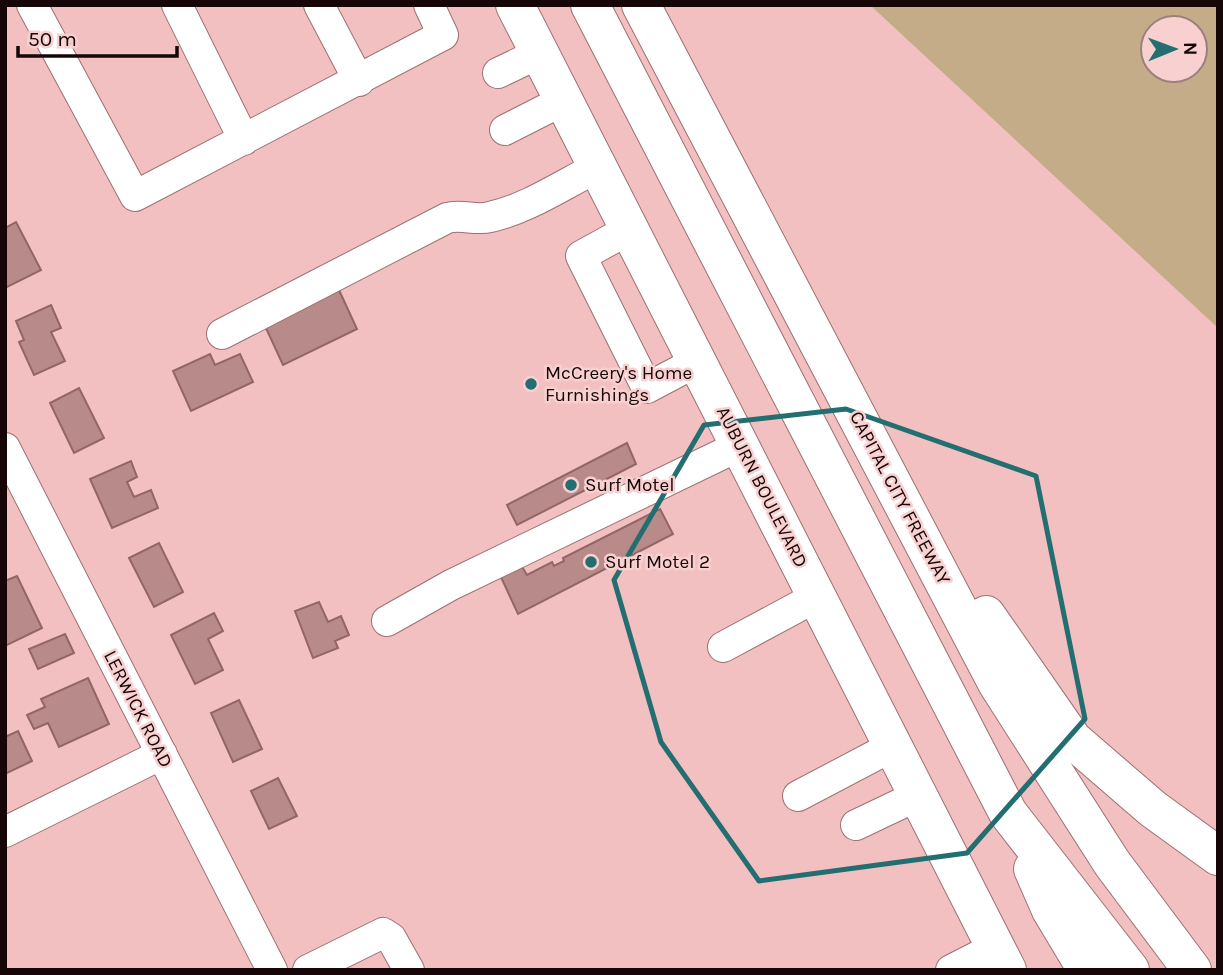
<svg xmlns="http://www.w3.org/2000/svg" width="1223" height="975" font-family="Karla,sans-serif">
	<rect width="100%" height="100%" fill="#f2c0c0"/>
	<path fill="#c4ac89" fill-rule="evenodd" d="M870 5H1218V328ZM1153 28H1195V70H1153Z"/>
	<path fill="#b88a8a" stroke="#926667" stroke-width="2" d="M16 222 41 270 5 288V228Z
		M339 290 357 329 283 365 265 326Z
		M51 305 61 328 51 332 65 361 34 375 19 342 24 340 16 321Z
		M210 354 215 365 240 354 253 382 191 411 173 371Z
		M79 388 104 438 74 453 50 403Z
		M627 443 636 464 517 525 507 505Z
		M131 461 137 477 127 482 134 497 151 490 158 508 112 528 90 479Z
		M660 509 673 534 518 614 500 575 521 565 527 575 552 562 554 566 564 561 563 558Z
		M159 543 183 592 154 607 129 558Z
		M17 576 42 628 5 646V581Z
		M319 602 328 622 341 616 349 635 335 641 338 648 313 658 295 611Z
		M214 613 223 631 208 639 223 670 195 684 171 635Z
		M65 634 74 653 38 669 29 649Z
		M88 678 109 724 59 747 48 723 34 729 27 715 45 707 41 699Z
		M239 700 262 749 233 762 211 713Z
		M18 731 32 761 5 774V737Z
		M278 778 297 816 269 829 251 791Z"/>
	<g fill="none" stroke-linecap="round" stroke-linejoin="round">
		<defs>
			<path id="minor" d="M32 5 135 196 443 35 429 5
				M177 5 244 140
				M319 5 359 81
				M498 73 540 53
				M505 130 564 100
				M630 229 581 256 647 388 698 361
				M222 334 447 218C462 214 476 221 490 217 527 209 564 184 598 167
				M5 448 272 970
				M387 621 451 585 741 445
				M723 647 818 596
				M798 796 895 745
				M856 825 919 795
				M5 832 162 754
				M308 970 383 933 391 938 409 970
				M951 970 996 947"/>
			<path id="major" d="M515 5 1007 970"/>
			<path id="highway" d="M590 5 1008 813 1130 970
				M641 5 997 683 1112 863 1192 970
				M986 615 1073 740 1153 809 1218 856
				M1033 869 1051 910 1087 970"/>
		</defs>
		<use href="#minor" stroke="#9d7071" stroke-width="32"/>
		<use href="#major" stroke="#9d7071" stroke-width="40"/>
		<use href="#highway" stroke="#9d7071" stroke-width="40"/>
		<use href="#minor" stroke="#fff" stroke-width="30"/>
		<use href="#major" stroke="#fff" stroke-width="38"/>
		<use href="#highway" stroke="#fff" stroke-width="38"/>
	</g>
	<path fill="none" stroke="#226e70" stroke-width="5" stroke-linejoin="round" d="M846 409 1036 476 1085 719 967 853 759 881 661 742 614 580 704 425Z"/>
	<g fill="#226e70" stroke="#f8d0d0" stroke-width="2.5">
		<circle cx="531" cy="384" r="7"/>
		<circle cx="571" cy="485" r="7"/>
		<circle cx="591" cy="562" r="7"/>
	</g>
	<g text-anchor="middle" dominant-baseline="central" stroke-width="5" stroke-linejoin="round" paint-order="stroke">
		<g font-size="19" fill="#160607" stroke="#f8d0d0" text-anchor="start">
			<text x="545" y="373">McCreery's Home<tspan x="545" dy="22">Furnishings</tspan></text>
			<text x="585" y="485">Surf Motel</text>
			<text x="605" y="562">Surf Motel 2</text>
		</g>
		<g font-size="19" fill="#160607" stroke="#f8d0d0">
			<text transform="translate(762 487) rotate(63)">AUBURN BOULEVARD</text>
			<text transform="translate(900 498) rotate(62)">CAPITAL CITY FREEWAY</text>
			<text transform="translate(138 709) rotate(63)">LERWICK ROAD</text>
		</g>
	</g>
	<rect width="1223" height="975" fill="none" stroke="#160607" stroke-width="14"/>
	<g transform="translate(1174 49) rotate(89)"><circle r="33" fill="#f8d0d0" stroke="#9e7f80" stroke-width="2"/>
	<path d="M0-5L12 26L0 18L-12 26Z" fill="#226e70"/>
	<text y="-10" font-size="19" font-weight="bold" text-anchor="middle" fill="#160607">N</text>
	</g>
	<path d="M18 46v10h159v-10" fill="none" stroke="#160607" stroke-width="3.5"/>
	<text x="28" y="46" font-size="21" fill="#160607" stroke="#f8d0d0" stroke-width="5" paint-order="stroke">50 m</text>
</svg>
